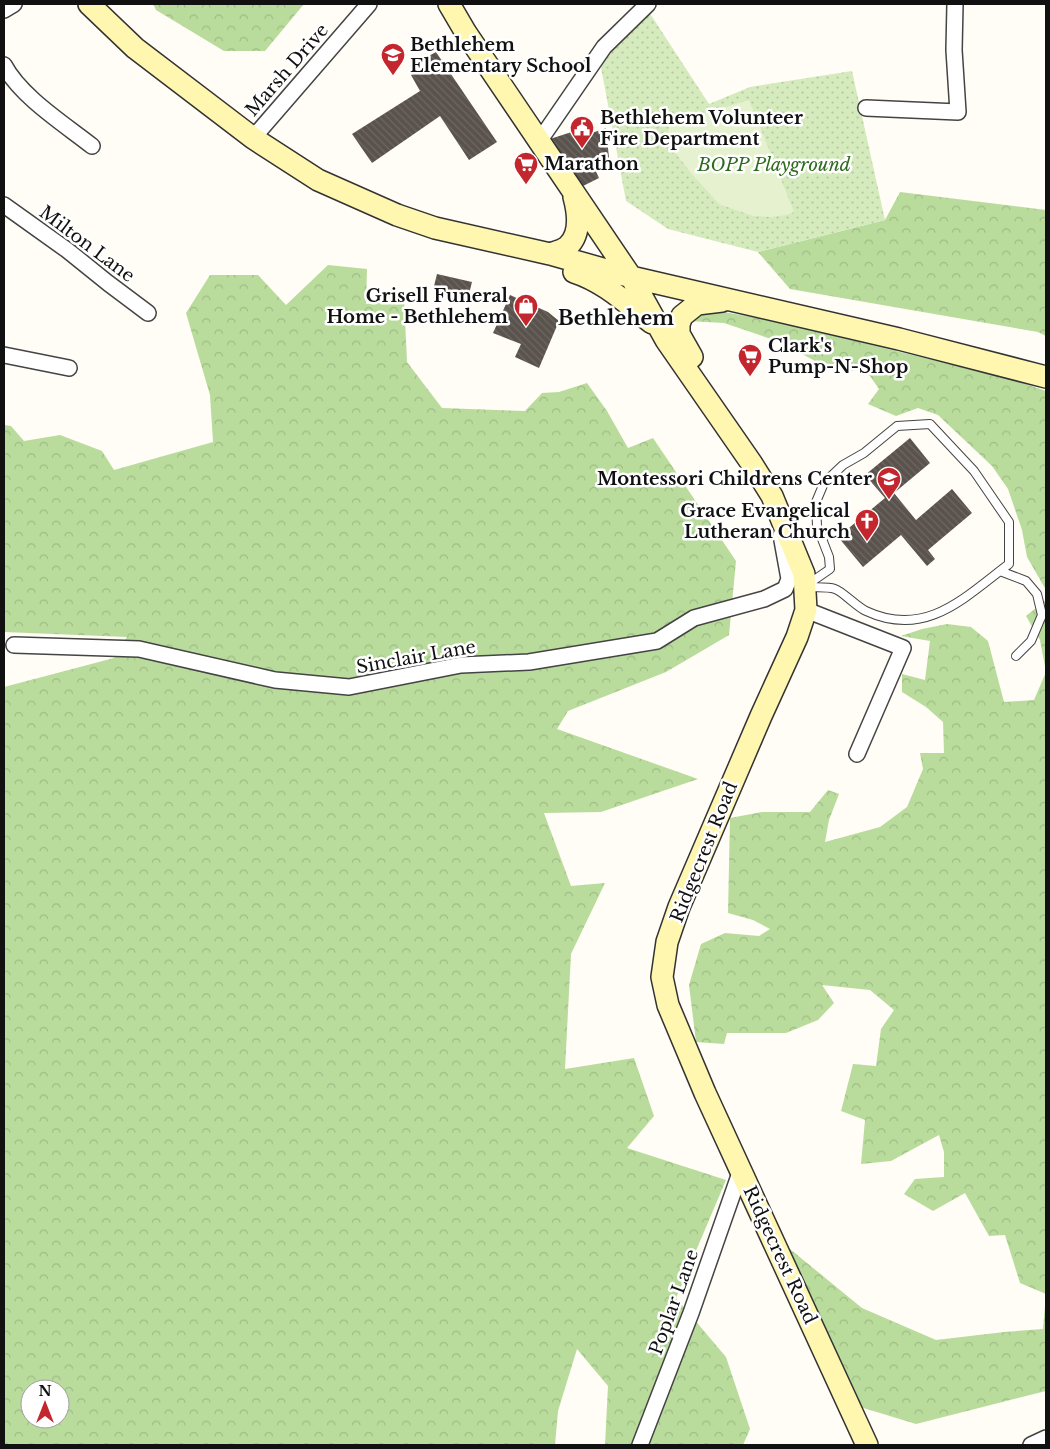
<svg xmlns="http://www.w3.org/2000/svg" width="1050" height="1449" font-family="'Libre Baskerville',serif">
	<defs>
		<pattern id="forest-crowns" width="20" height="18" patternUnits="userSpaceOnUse" patternTransform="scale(1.25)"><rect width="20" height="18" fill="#b9dc9c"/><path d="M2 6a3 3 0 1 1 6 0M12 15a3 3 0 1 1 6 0" fill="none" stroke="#9ebc85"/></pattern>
		<pattern id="park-dots" width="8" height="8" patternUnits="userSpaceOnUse" patternTransform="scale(1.25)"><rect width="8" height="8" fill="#d5ebbd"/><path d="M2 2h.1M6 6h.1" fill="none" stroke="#b6c8a1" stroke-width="1.8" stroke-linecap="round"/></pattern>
		<pattern id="building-back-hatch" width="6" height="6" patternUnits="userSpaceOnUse" patternTransform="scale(1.25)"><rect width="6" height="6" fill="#5a524d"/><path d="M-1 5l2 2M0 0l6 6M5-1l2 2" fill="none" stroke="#6d6662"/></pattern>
	</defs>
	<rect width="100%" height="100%" fill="#fffdf5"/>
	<path fill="url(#forest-crowns)" fill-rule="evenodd" d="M153 4H304L265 51H224L156 10Z
		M900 192 1046 210V336L1038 332 790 289 758 252 885 220Z
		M328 265 367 269 366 304 404 298 407 362 442 408 525 411 542 393 559 392 587 383 607 411 628 448 653 438 736 561 729 635 666 672 568 711 557 729 698 779 601 812 544 813 571 886 605 883 571 954 565 1069 634 1058 654 1116 627 1148 726 1180 676 1298 726 1357 750 1429 743 1445H605L608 1386 577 1349 558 1411 555 1445H4V687L114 658 127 637 4 632V425L11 426 24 441 60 435 102 451 114 470 213 442 210 395 186 313 210 275H258L286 305ZM30 1389H60V1419H30Z
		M712 310 769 320 1011 379 1046 391V590L1027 557 1022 530 1008 489 992 466 938 415 918 408 896 416 868 404 879 389 865 369 840 372 815 361 780 342 724 323 688 321Z
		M1046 600V672L1040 640 1026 616Z
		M947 624 971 627 988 641 1004 702 1034 700 1046 672V1391L916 1424 857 1406 785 1245 862 1308 936 1340 1004 1332 1043 1329 1046 1294 1020 1283 1005 1235 989 1236 965 1193 933 1211 904 1194 915 1179 944 1177V1152L939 1135 891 1161 861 1164 865 1120 841 1111 853 1064 876 1066 881 1029 894 1010 870 990 822 985 834 1003 818 1020 786 1033H727L724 1044 696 1042 689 985 701 944 725 933 759 936 770 929 753 920 728 913 730 818 762 812H810L828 790 839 794 829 820 825 842 880 827 907 807 923 769 920 753H944L943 722 926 707 902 692V674L925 680 930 641 901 636 922 629Z"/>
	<path fill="url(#park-dots)" d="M649 12 709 104 750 87 852 71 885 220 758 252 668 229 626 201 600 62Z"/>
	<path fill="#e6f2cf" d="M749 100 794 212 786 215 771 217 753 216 719 204 691 173 667 142 669 124Z"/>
	<path fill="url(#building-back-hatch)" d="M436 52 497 142 469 160 440 116 372 163 352 134 420 91 411 75 431 63 427 57Z
		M587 127 589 134 606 128 609 158 593 165 599 178 579 188 550 139Z
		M437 274 472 282 468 298 433 290Z
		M510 295 548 312 559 321 539 368 515 357 521 344 493 333Z
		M910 438 930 463 894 493 916 520 952 489 972 513 928 550 935 559 927 566 901 535 863 567 838 537 885 498 865 475Z"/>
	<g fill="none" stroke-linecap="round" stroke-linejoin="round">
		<defs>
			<path id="lane" d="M930 424 974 471 1009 522V564C965 597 926 639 866 611 857 607 842 591 835 589 826 586 813 588 804 587L830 569 829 557 817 526 816 502 824 483 843 465 864 453 897 426Z
				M1000 571 1026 581 1037 594 1042 615 1031 641 1016 656"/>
			<path id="street" d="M4 10 14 4
				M4 65C20 96 64 124 92 146
				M866 108 958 112 954 50 955 4
				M253 138 369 4
				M540 140 604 47 648 4
				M4 205 67 250 108 283 148 313
				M4 355 69 368
				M806 610 903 648 857 754
				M14 645 139 649 275 680 349 687 461 665 529 662 657 641 694 618 764 599 785 589 789 579 781 535
				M640 1445 691 1313 741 1170
				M1031 1445 1046 1438"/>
			<path id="secondary" d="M89 4 135 48 253 138 318 180 397 215 435 228 550 254 631 277 899 339 1046 377
				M449 4 466 33 631 277 666 340 752 464 772 496 804 574 806 610 797 637 761 716 679 907 667 942 662 977 668 1005 705 1093 867 1445
				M550 254C556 252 564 250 568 246 581 234 578 212 574 197
				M574 272C605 282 627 304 652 323
				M692 357 679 334V324L682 316 697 304 722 301"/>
		</defs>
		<use href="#lane" stroke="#444" stroke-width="10"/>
		<use href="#street" stroke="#444" stroke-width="18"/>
		<use href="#secondary" stroke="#333" stroke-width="24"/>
		<use href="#lane" stroke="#fff" stroke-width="8"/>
		<use href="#street" stroke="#fff" stroke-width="15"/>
		<use href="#secondary" stroke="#fff6b0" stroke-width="21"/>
	</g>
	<defs>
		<symbol id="school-pin" viewBox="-11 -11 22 30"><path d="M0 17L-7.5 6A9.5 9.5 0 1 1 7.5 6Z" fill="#c4262e" stroke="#fff"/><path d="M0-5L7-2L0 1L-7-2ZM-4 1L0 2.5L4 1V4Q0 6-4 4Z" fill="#fff"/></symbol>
		<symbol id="civic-pin" viewBox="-11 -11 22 30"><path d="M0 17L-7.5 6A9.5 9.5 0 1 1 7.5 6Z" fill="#c4262e" stroke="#fff"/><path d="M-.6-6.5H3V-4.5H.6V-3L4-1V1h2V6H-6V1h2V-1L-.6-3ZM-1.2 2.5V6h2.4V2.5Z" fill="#fff"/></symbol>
		<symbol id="supermarket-pin" viewBox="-11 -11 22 30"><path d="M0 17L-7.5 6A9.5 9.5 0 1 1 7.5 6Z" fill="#c4262e" stroke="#fff"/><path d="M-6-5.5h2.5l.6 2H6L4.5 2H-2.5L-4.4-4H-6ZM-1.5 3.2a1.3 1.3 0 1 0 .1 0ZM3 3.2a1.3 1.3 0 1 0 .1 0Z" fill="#fff"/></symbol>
		<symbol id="shop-pin" viewBox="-11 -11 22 30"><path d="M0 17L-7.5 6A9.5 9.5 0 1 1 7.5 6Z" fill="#c4262e" stroke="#fff"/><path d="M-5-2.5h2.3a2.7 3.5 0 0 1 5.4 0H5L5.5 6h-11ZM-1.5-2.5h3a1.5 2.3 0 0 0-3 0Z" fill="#fff"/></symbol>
		<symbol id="church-pin" viewBox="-11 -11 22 30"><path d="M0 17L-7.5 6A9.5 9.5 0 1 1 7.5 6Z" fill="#c4262e" stroke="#fff"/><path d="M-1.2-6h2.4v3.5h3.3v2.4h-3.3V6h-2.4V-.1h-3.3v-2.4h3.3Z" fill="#fff"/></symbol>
	</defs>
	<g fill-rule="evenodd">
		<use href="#school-pin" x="379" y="41" width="28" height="38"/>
		<use href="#civic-pin" x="568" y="114" width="28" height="38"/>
		<use href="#supermarket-pin" x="512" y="150" width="28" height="38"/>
		<use href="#shop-pin" x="512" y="292" width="28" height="38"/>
		<use href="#supermarket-pin" x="736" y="342" width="28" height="38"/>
		<use href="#school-pin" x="875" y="465" width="28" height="38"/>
		<use href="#church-pin" x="853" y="507" width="28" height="38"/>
	</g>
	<g text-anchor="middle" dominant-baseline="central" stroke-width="5" stroke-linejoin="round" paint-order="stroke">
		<g font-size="18" font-weight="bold" fill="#111" stroke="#fff" text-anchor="start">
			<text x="410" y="45">Bethlehem<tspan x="410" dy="21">Elementary School</tspan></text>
			<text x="600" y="118">Bethlehem Volunteer<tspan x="600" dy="21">Fire Department</tspan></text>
			<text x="544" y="164">Marathon</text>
			<text x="508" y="296" text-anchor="end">Grisell Funeral<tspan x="508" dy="21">Home - Bethlehem</tspan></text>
			<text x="768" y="346">Clark's<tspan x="768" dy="21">Pump-N-Shop</tspan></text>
			<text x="872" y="479" text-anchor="end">Montessori Childrens Center</text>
			<text x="850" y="511" text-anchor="end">Grace Evangelical<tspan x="850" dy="21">Lutheran Church</tspan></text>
		</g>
		<g font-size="18" fill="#111" stroke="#fff">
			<text transform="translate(287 70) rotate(-49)">Marsh Drive</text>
			<text transform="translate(87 244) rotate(37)">Milton Lane</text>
			<text transform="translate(416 657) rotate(-10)">Sinclair Lane</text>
			<text transform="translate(704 852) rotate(-68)">Ridgecrest Road</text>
			<text transform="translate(780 1255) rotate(65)">Ridgecrest Road</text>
			<text transform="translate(674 1302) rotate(-70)">Poplar Lane</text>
		</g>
		<g font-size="18" font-style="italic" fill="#2f6b1f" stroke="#fff">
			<text x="774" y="165">BOPP Playground</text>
		</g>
		<g font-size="20" font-weight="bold" fill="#111" stroke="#fff">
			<text x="616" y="318">Bethlehem</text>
		</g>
	</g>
	<rect width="1050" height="1449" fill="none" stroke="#111111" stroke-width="10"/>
	<g transform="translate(45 1404)"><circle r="24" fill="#ffffff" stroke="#a0a0a0"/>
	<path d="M0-4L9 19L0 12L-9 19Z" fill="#c4262e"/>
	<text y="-8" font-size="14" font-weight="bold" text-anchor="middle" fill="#111111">N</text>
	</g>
</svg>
